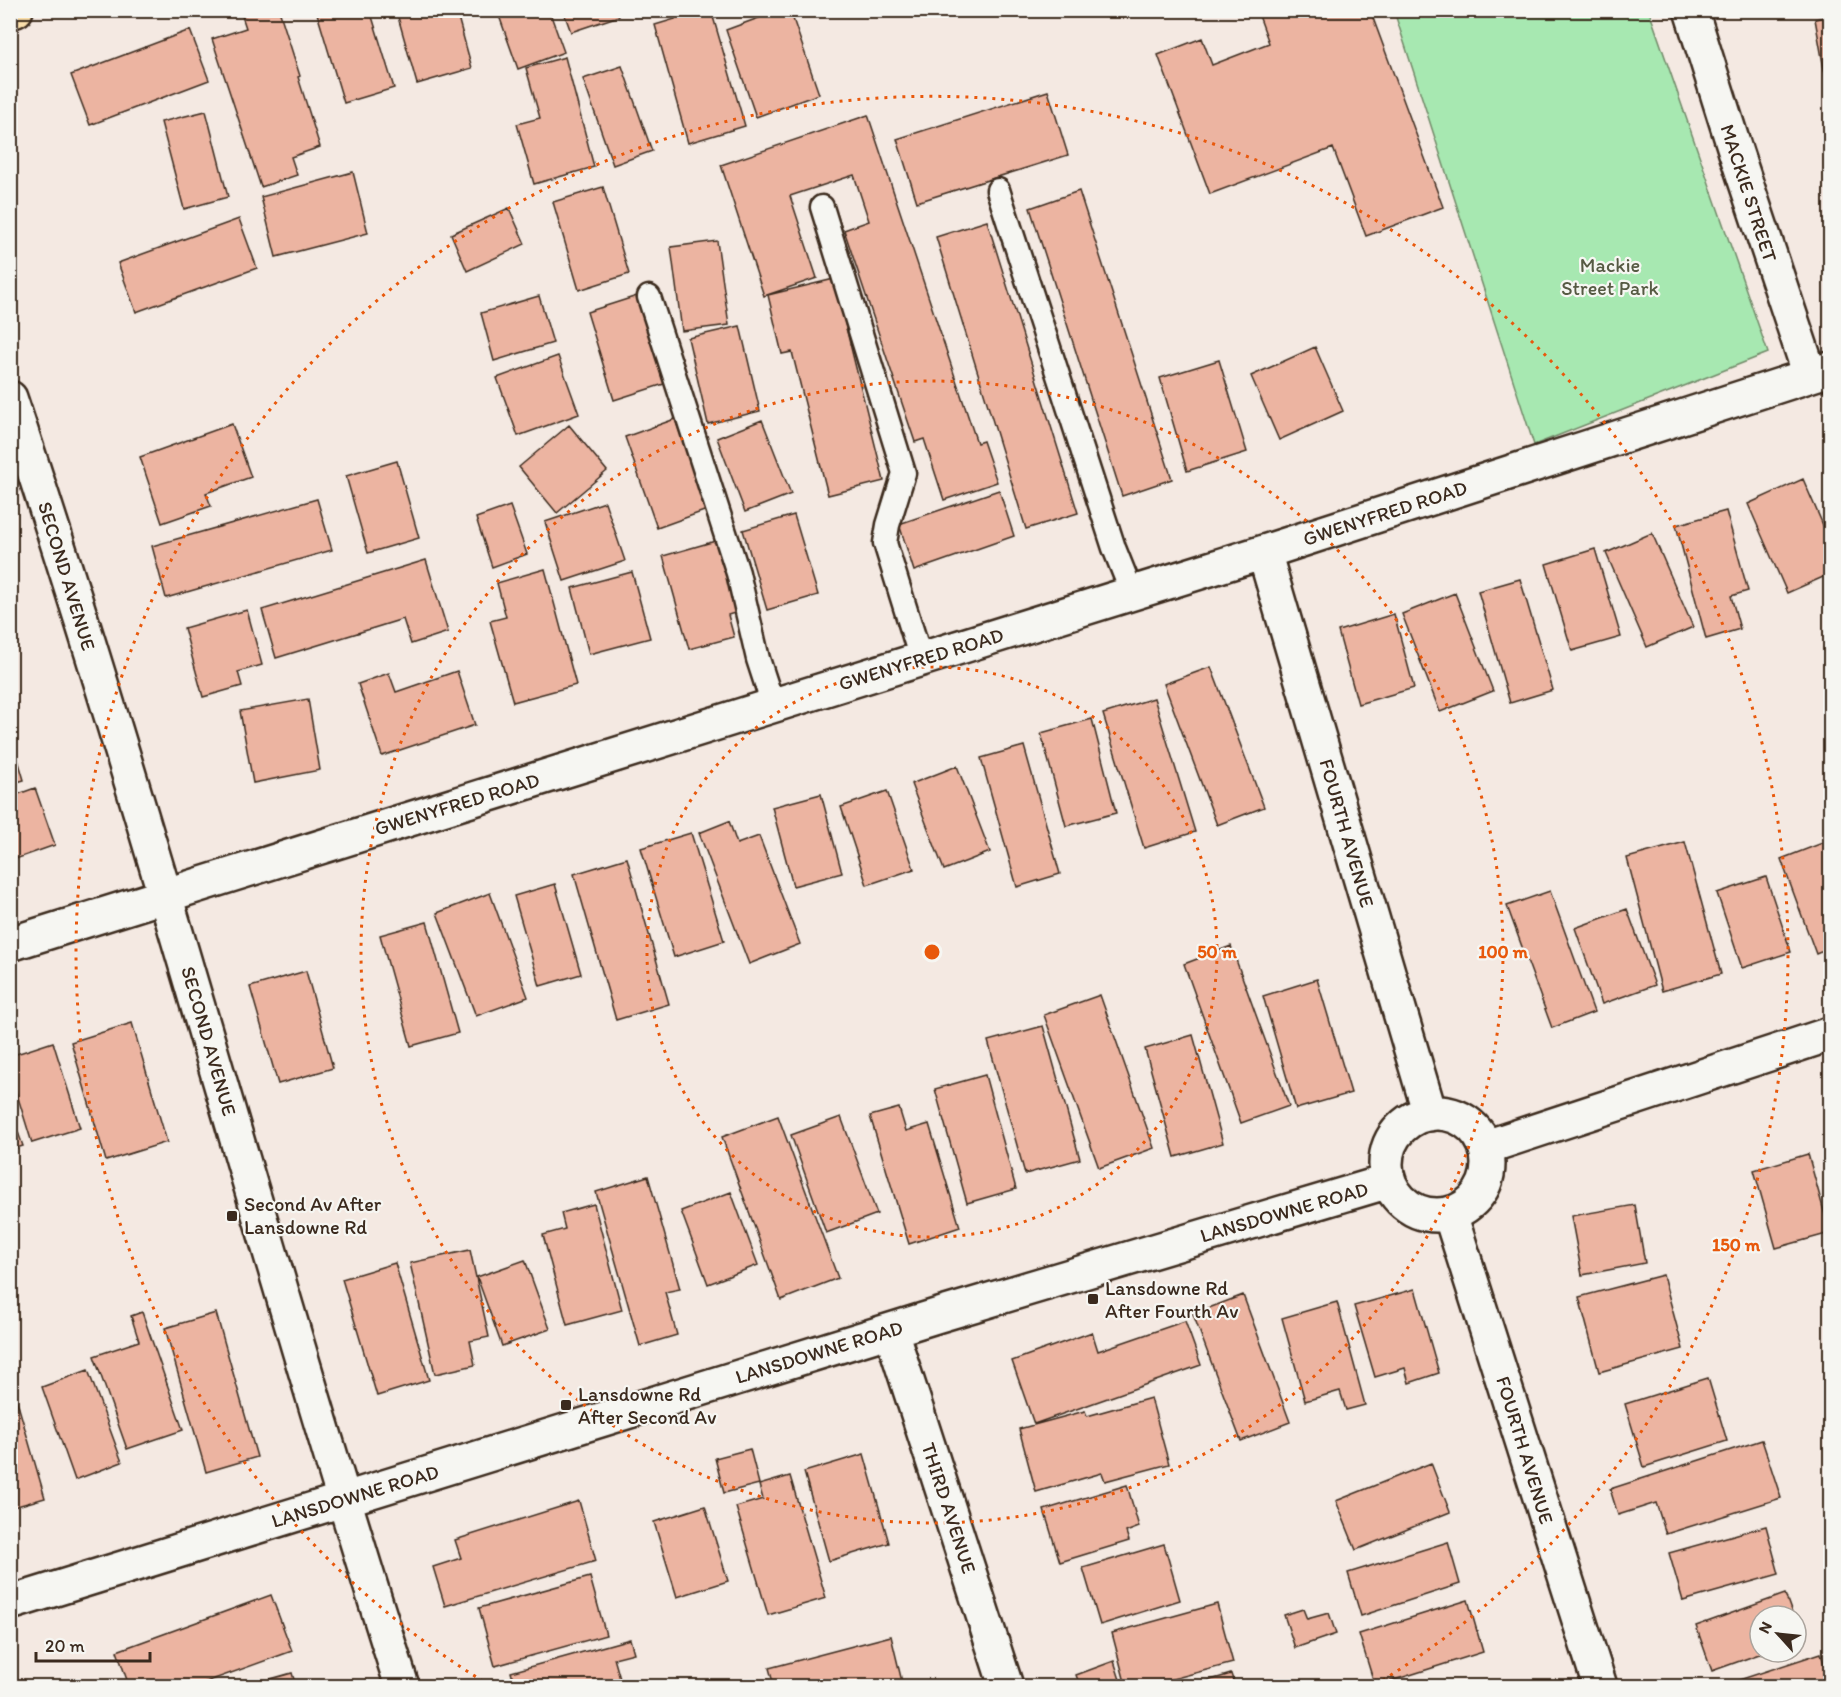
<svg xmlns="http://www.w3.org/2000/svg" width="1841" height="1697" font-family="Itim,sans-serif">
	<rect width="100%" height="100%" fill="#f4e9e2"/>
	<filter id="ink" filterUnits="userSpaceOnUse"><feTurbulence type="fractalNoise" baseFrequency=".0167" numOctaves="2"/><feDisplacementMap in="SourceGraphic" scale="12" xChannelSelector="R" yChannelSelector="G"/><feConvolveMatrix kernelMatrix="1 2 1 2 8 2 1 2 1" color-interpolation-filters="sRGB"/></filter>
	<g filter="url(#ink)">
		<path fill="#a7e8b1" stroke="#718968" stroke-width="1.5" d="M1394 11H1649L1768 353 1534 445Z"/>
		<path fill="#ecb4a1" stroke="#3b2a1e" stroke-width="1.5" d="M259 10H279L300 76 298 77 320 147 291 157 297 175 261 187 212 39 246 28 242 16Z
			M316 10H370L394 88 344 103Z
			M396 10H456L472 68 417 84Z
			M497 10H549L564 52 518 69Z
			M563 10H617L619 16 571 32Z
			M672 10H711L745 126 688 143 655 25 675 19Z
			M780 10H790L819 94 756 117 726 30Z
			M1257 10H1370L1443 207 1366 236 1333 148 1210 194 1158 55 1202 38 1212 65 1269 43Z
			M1830 16V80H1826L1815 19Z
			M190 30 209 80 90 125 71 75Z
			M565 57 594 167 534 184 517 124 540 118 526 68Z
			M622 66 652 151 613 165 583 79Z
			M1048 91 1068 155 917 202 897 139Z
			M206 111 228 197 184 209 161 122Z
			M868 115 977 443 983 441 997 482 944 500 924 439 915 442 844 230 869 221 854 175 790 196 817 278 764 296 721 165Z
			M353 172 368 233 276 257 261 197Z
			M603 187 629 274 579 290 553 202Z
			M1079 191 1172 479 1122 496 1030 208Z
			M509 208 525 244 467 271 451 234Z
			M239 219 257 268 136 312 118 263Z
			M987 221 1078 513 1026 529 936 237Z
			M717 241 729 325 682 331 671 247Z
			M834 279 884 481 828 495 792 352 782 354 768 295Z
			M539 296 553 343 494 361 481 313Z
			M637 296 664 384 614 400 587 312Z
			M740 326 760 411 708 424 688 338Z
			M1315 347 1343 411 1279 440 1251 376Z
			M558 356 579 414 518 436 497 378Z
			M1219 360 1247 452 1187 471 1160 378Z
			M675 419 707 510 657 528 625 437Z
			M762 420 791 494 745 512 717 438Z
			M232 424 251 477 206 493 211 506 162 523 140 457Z
			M569 425 607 471 557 513 519 467Z
			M397 461 419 538 368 553 346 476Z
			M1803 479 1830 541V574L1787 593 1748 504Z
			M999 490 1014 536 914 571 899 524Z
			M317 499 332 550 166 598 152 546Z
			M605 502 625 561 564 581 545 522Z
			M510 506 527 554 492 567 476 518Z
			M1726 511 1748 591 1731 596 1740 629 1706 639 1676 525Z
			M794 515 818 595 767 610 743 530Z
			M1652 533 1693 627 1647 647 1606 553Z
			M719 540 738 612 728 615 734 637 689 649 663 556Z
			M1595 549 1621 637 1572 651 1546 564Z
			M426 560 448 632 411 644 403 619 276 658 262 610Z
			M545 569 576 685 513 702 490 621 506 617 497 583Z
			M632 572 650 638 589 654 572 588Z
			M1520 579 1553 690 1510 703 1478 591Z
			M1455 593 1493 691 1440 712 1402 614Z
			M247 610 262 665 238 672 242 686 203 697 184 628Z
			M1394 614 1414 688 1358 704 1338 631Z
			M1211 667 1264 807 1217 825 1164 684Z
			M457 671 475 725 382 756 358 684 389 673 396 692Z
			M1154 698 1195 832 1144 848 1103 714Z
			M308 699 320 770 253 783 240 711Z
			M1092 719 1116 813 1066 826 1041 733Z
			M10 732 24 780 10 784Z
			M1024 746 1060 874 1017 887 981 758Z
			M957 766 990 852 944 870 911 784Z
			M35 788 55 845 10 861V797Z
			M887 791 914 869 867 885 841 807Z
			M821 794 842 873 793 886 772 807Z
			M729 821 737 844 759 836 800 944 749 964 699 833Z
			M691 833 724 941 674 957 641 848Z
			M1830 840V948L1816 954 1781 859Z
			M1685 842 1721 974 1662 991 1627 858Z
			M627 858 669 1004 616 1020 574 874Z
			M1766 877 1791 952 1742 968 1717 893Z
			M555 884 581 974 540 986 514 896Z
			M1550 891 1594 1012 1552 1028 1507 906Z
			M490 893 528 997 476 1016 437 913Z
			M1627 909 1655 985 1602 1004 1575 928Z
			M427 922 458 1033 411 1046 380 935Z
			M1231 946 1289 1106 1241 1123 1184 964Z
			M306 971 333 1068 278 1084 250 987Z
			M1317 979 1351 1093 1296 1109 1263 996Z
			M1100 995 1154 1148 1099 1168 1044 1015Z
			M132 1023 167 1142 106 1161 71 1042Z
			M1043 1026 1080 1159 1025 1174 988 1041Z
			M1193 1035 1223 1143 1175 1157 1145 1049Z
			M53 1042 80 1128 32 1143 10 1072V1056Z
			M985 1075 1016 1189 967 1203 935 1089Z
			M899 1108 906 1131 929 1124 960 1227 909 1244 870 1116Z
			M10 1110 23 1146 10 1150Z
			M778 1116 838 1278 781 1300 722 1137Z
			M841 1117 877 1214 826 1233 791 1135Z
			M1808 1154 1830 1233 1776 1248 1754 1170Z
			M648 1176 680 1289 665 1292 677 1335 640 1346 596 1192Z
			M731 1192 758 1265 708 1284 681 1211Z
			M594 1204 622 1310 567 1325 543 1235 565 1229 561 1213Z
			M1635 1205 1645 1263 1582 1275 1571 1216Z
			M470 1250 489 1337 470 1341 475 1365 435 1374 410 1263Z
			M525 1260 550 1329 502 1346 477 1277Z
			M395 1263 429 1380 377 1396 342 1279Z
			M1663 1275 1683 1349 1599 1372 1579 1297Z
			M1415 1289 1439 1373 1409 1383 1405 1368 1375 1377 1354 1306Z
			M1243 1295 1290 1422 1241 1441 1193 1314Z
			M1337 1302 1365 1405 1346 1410 1340 1391 1305 1401 1282 1318Z
			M142 1312 183 1430 127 1449 94 1356 139 1341 131 1316Z
			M216 1313 257 1457 206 1472 165 1328Z
			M1185 1321 1201 1365 1034 1424 1012 1361 1092 1332 1098 1351Z
			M88 1370 122 1462 75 1480 42 1387Z
			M10 1377 45 1498 10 1508Z
			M1708 1378 1727 1441 1644 1467 1625 1404Z
			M1151 1398 1169 1464 1105 1481 1102 1473 1036 1492 1019 1429 1085 1411 1087 1416Z
			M1762 1440 1781 1498 1666 1534 1656 1503 1618 1515 1610 1489Z
			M750 1449 759 1484 724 1493 715 1458Z
			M864 1454 889 1543 829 1561 804 1472Z
			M1431 1463 1450 1512 1356 1550 1336 1501Z
			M790 1476 826 1598 768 1615 736 1507 763 1499 759 1485Z
			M1127 1485 1139 1527 1126 1532 1129 1541 1060 1562 1044 1510Z
			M579 1501 596 1561 445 1606 433 1567 461 1558 455 1540Z
			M705 1506 728 1581 677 1597 654 1522Z
			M1766 1526 1779 1574 1683 1601 1669 1553Z
			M1448 1542 1460 1584 1361 1616 1348 1573Z
			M1164 1544 1180 1600 1100 1625 1083 1568Z
			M590 1577 606 1635 495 1666 479 1608Z
			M1785 1594 1793 1616H1760V1652H1765L1712 1671 1696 1626Z
			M271 1595 292 1651 195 1686H129L117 1651Z
			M1468 1600 1483 1652 1375 1686 1359 1634Z
			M1217 1604 1233 1663 1146 1686H1126L1112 1633Z
			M1303 1609 1307 1619 1329 1613 1336 1634 1295 1648 1284 1615Z
			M891 1636 903 1686H774L769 1668Z
			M630 1639 634 1653 614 1658 622 1686H515L511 1672Z
			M1821 1653 1830 1686H1721Z
			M1114 1661 1122 1686H1080L1076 1675Z
			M292 1673 296 1686H245Z
			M1231 1674 1235 1686H1190Z"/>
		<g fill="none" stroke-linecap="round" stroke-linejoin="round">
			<defs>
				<path id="service" d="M998 190 1114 548 1132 593
					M822 207 904 473 888 525 885 543 921 659
					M649 297 738 573 758 659 773 705"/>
				<path id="minor" d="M1691 10 1736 153 1810 375
					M10 398C152 824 266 1259 402 1686
					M1264 552 1430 1114
					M10 944 1264 552 1830 369
					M1386 1164a51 51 0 1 1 102 0a51 51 0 1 1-102 0Z
					M1486 1147 1830 1034
					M1450 1214 1600 1686
					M891 1331 1006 1686
					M10 1603 936 1316 1389 1181"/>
				<path id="primary" d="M10 12 16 10"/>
			</defs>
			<use href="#service" stroke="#3b2a1e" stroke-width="27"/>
			<use href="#minor" stroke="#3b2a1e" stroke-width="38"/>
			<use href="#primary" stroke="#3b2a1e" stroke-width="38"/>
			<use href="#service" stroke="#f6f6f2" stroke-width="22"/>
			<use href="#minor" stroke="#f6f6f2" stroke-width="33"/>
			<use href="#primary" stroke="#f9deab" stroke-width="33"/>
		</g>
	</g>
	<g fill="none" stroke="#e8590c" stroke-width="3" stroke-dasharray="3 6">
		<circle cx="932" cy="952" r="285"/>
		<circle cx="932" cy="952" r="571"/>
		<path d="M491 1686A856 856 0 1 1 1373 1686"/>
	</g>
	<g fill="#3b2a1e" stroke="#f6f6f2" stroke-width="2">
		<rect x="226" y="1210" width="12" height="12" rx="3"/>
		<rect x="1087" y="1293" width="12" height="12" rx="3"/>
		<rect x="560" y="1399" width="12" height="12" rx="3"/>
	</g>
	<g text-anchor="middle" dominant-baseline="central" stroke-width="4.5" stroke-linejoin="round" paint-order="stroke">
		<g font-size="20" fill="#3b2a1e" stroke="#f6f6f2">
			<text transform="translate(1749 193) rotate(72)">MACKIE STREET</text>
			<text transform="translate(1385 513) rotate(-18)">GWENYFRED ROAD</text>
			<text transform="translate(67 576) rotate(73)">SECOND AVENUE</text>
			<text transform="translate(921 659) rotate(-17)">GWENYFRED ROAD</text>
			<text transform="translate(457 804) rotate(-17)">GWENYFRED ROAD</text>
			<text transform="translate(1347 833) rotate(74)">FOURTH AVENUE</text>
			<text transform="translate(209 1041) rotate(74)">SECOND AVENUE</text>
			<text transform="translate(1284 1212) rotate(-16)">LANSDOWNE ROAD</text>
			<text transform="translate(819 1352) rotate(-17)">LANSDOWNE ROAD</text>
			<text transform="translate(1525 1450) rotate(73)">FOURTH AVENUE</text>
			<text transform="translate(355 1496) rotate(-17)">LANSDOWNE ROAD</text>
			<text transform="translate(949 1508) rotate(72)">THIRD AVENUE</text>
		</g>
		<g font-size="20" fill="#565a43" stroke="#f6f6f2">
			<text x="1610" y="265">Mackie<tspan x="1610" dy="23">Street Park</tspan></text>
		</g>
		<g font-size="20" fill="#3b2a1e" stroke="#f6f6f2" text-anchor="start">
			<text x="244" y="1204">Second Av After<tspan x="244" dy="23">Lansdowne Rd</tspan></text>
			<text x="1105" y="1288">Lansdowne Rd<tspan x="1105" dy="23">After Fourth Av</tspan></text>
			<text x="578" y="1394">Lansdowne Rd<tspan x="578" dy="23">After Second Av</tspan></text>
		</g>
	</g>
	<circle cx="932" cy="952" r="9" fill="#e8590c" stroke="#f6f6f2" stroke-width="3"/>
	<g font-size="18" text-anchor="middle" font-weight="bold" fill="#e8590c" stroke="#f6f6f2" stroke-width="4.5" stroke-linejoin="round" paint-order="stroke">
		<text x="1217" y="958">50 m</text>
		<text x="1503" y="958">100 m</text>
		<text x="1736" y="1251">150 m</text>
	</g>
	<rect width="1841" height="1697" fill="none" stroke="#f6f6f2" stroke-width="36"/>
	<rect x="18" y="18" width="1805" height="1661" fill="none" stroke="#3b2a1e" stroke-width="2" filter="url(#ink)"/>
	<g transform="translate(1778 1634) rotate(297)"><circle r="28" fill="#f6f6f2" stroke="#aba49d" stroke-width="1.5"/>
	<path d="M0-4.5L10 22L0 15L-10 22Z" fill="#3b2a1e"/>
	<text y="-9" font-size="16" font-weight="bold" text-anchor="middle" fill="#3b2a1e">N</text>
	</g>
	<path d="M36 1652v9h114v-9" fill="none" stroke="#3b2a1e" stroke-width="3"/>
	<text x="45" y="1652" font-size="18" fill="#3b2a1e" stroke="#f6f6f2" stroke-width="4.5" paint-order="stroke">20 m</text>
</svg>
